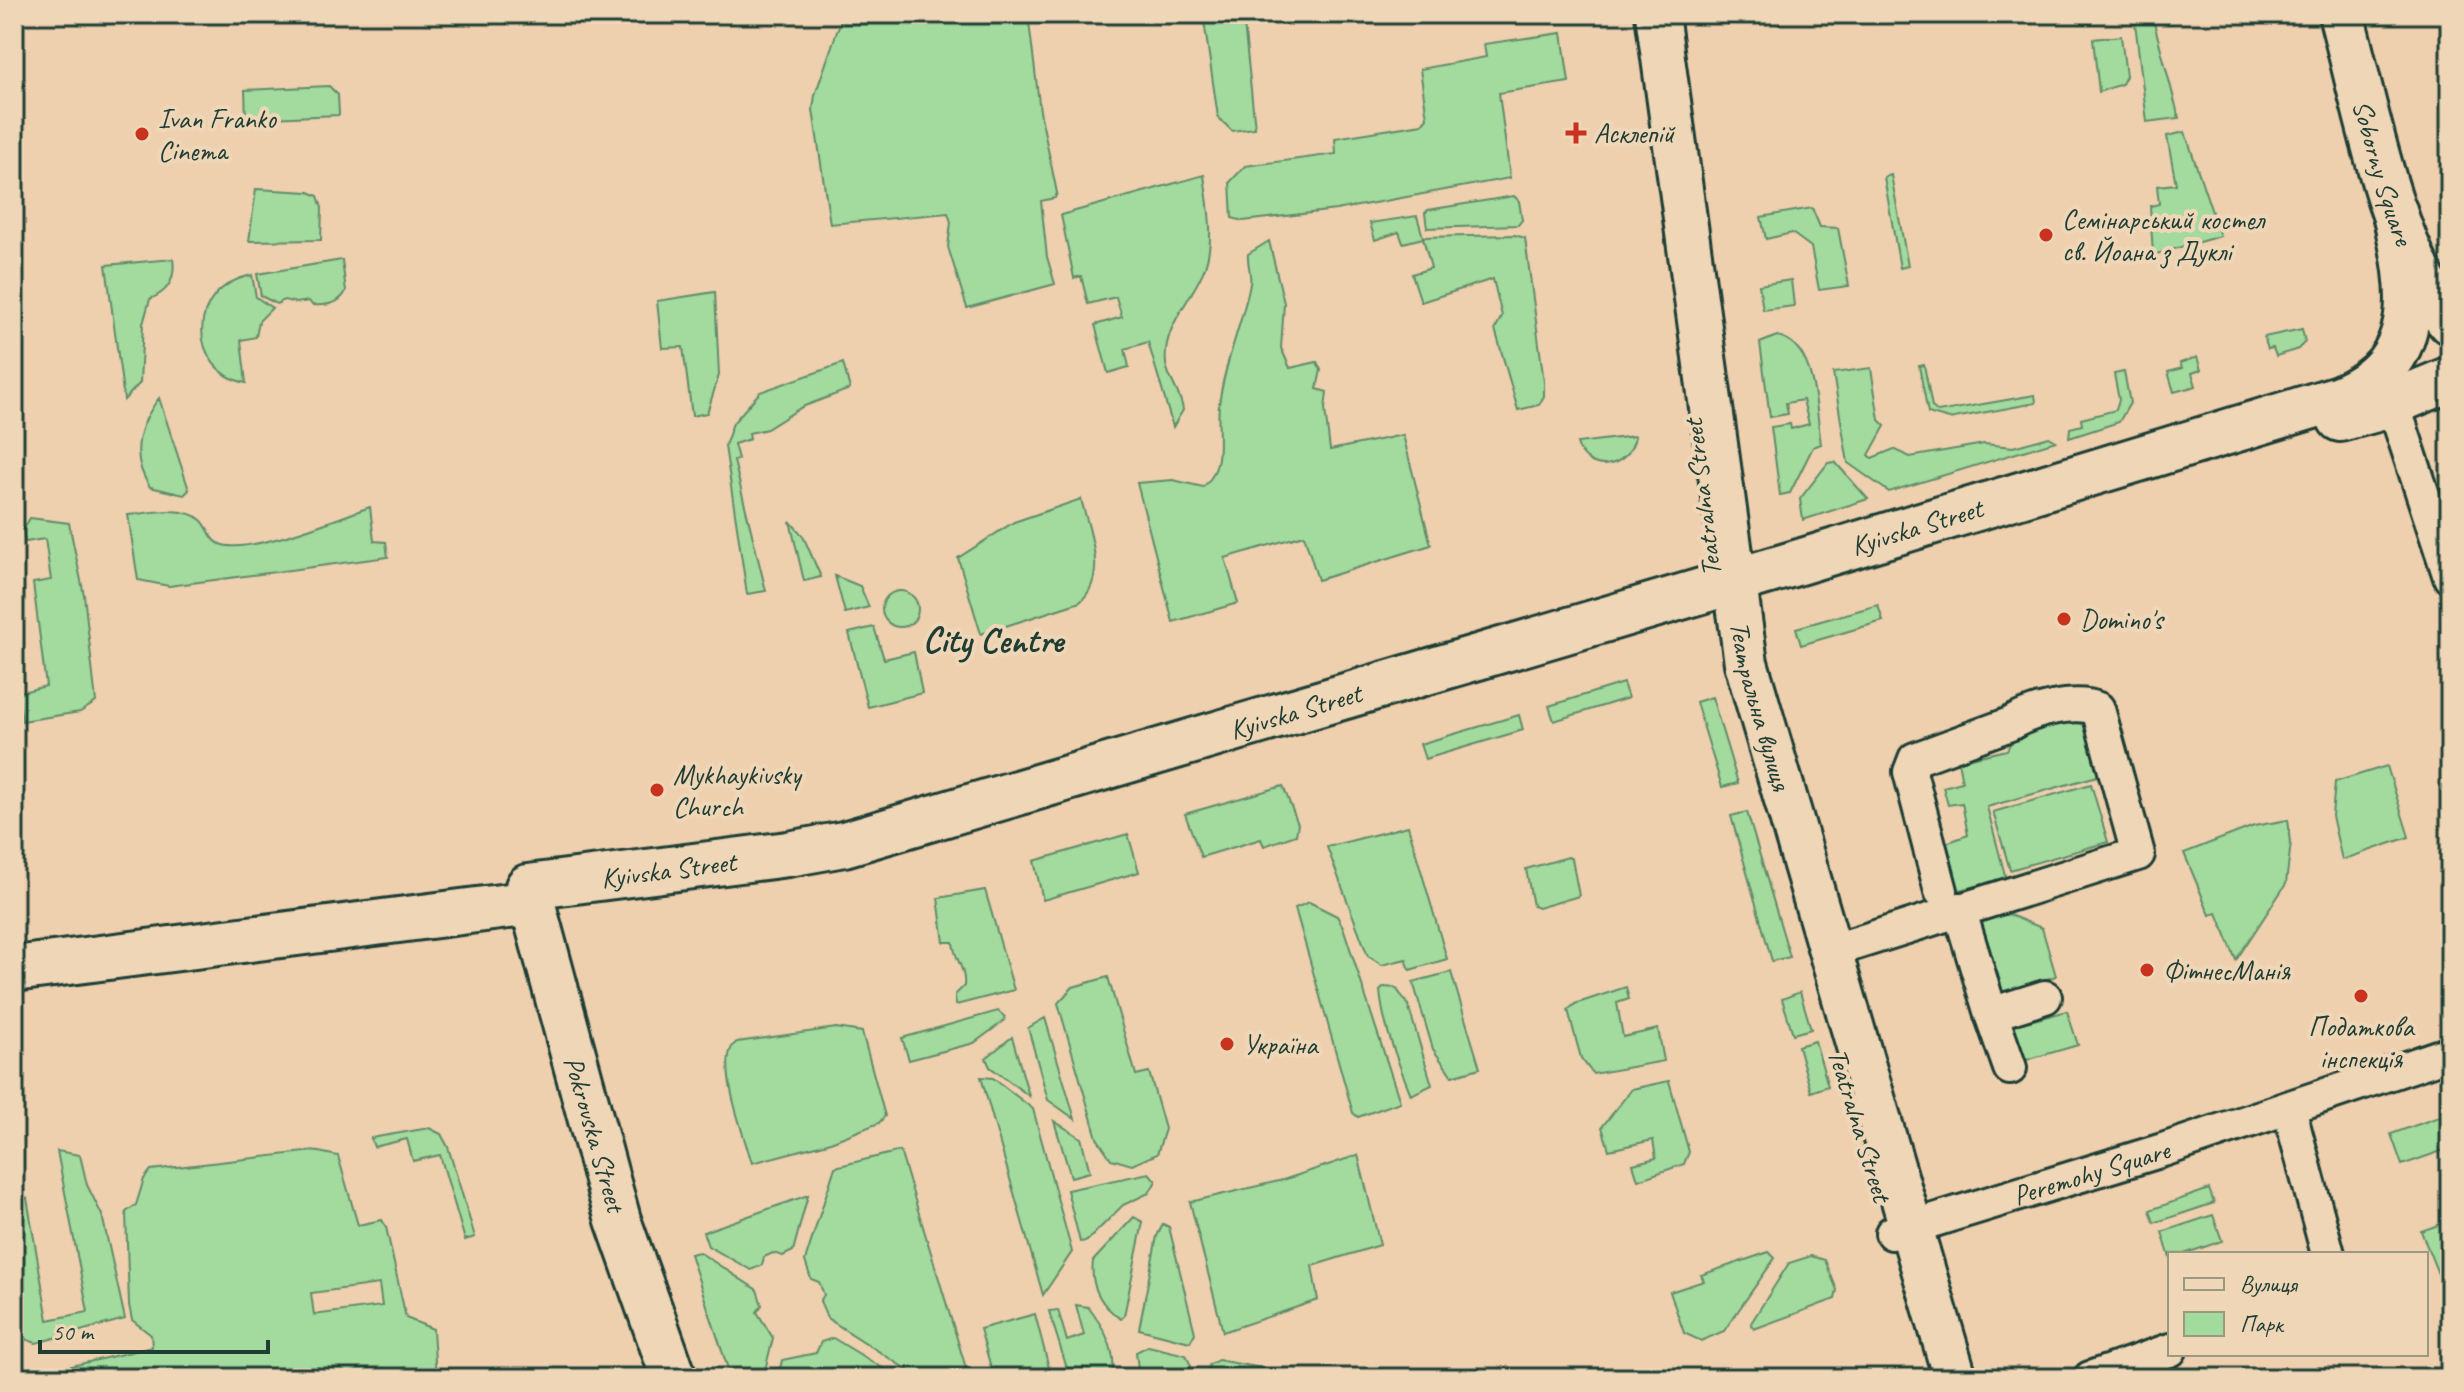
<svg xmlns="http://www.w3.org/2000/svg" width="2464" height="1392" font-family="Caveat,sans-serif">
	<rect width="100%" height="100%" fill="#eecfae"/>
	<filter id="ink" filterUnits="userSpaceOnUse"><feTurbulence type="fractalNoise" baseFrequency=".0125" numOctaves="2"/><feDisplacementMap in="SourceGraphic" scale="16" xChannelSelector="R" yChannelSelector="G"/><feConvolveMatrix kernelMatrix="1 2 1 2 8 2 1 2 1" color-interpolation-filters="sRGB"/></filter>
	<g filter="url(#ink)">
		<path fill="#a3da9e" stroke="#618c69" stroke-width="2" fill-rule="evenodd" d="M843 14H1028L1040 111 1057 193 1055 198 1041 201 1047 257 1055 284 967 308 948 247 951 222 948 213 830 224 813 110 815 95Z
			M1203 14H1243L1255 128 1232 131 1218 117Z
			M2134 14H2150L2153 19 2179 118 2147 122Z
			M1562 33 1569 82 1499 93 1510 178 1336 210 1243 221 1232 218 1230 182 1245 166 1336 154 1335 138 1422 124 1427 118 1420 69 1486 57 1484 44Z
			M2121 36 2126 76 2122 84 2099 92 2093 39Z
			M329 86 338 95 339 115 246 119 245 90Z
			M2185 132 2220 236 2153 255 2150 206 2159 204 2157 186 2176 184 2167 136Z
			M1204 175C1208 206 1215 238 1205 267 1193 300 1162 325 1166 364 1168 379 1181 393 1183 410L1173 427 1148 342 1125 349 1129 367 1108 373 1095 325 1122 317 1116 297 1088 304 1081 276 1074 278 1061 215Z
			M1891 175 1908 266 1900 268 1884 177Z
			M256 189 309 192 318 196 322 208 321 240 249 241Z
			M1514 196 1519 201 1522 220 1518 225 1427 228 1425 213 1428 210Z
			M1812 208 1820 227 1838 228 1849 286 1819 290 1811 247 1792 233 1766 239 1761 217Z
			M1417 216 1423 237 1515 235 1525 238 1544 382V396L1539 405 1518 410 1495 329 1502 316 1493 279 1421 302 1412 274 1431 268 1423 238 1403 243 1399 232 1375 240 1370 223Z
			M1269 241 1284 303 1281 348 1290 368 1317 362 1321 370 1317 389 1327 392 1325 409 1330 450 1403 435 1431 545 1318 580 1304 535 1225 558 1238 603 1173 622 1137 483 1173 480 1203 487C1227 467 1216 432 1219 405 1224 364 1242 324 1250 284 1252 275 1247 264 1248 254Z
			M173 259C176 279 168 292 150 299L143 324 140 383 124 400 106 265Z
			M342 260 346 291C340 304 325 306 312 305L309 301 296 303 284 300 277 304 261 296 257 274Z
			M252 275 256 297 272 308 259 321 256 337 241 340 246 383C189 371 184 289 252 275Z
			M1791 280 1794 306 1763 310 1759 285Z
			M715 292 719 375 707 413 692 416 683 347 662 348 657 301Z
			M2302 329 2305 342 2298 349 2276 356 2273 348 2268 349 2264 337Z
			M1777 336C1817 343 1816 413 1821 444L1813 447 1790 493 1780 495 1771 427 1790 424 1791 429 1809 424 1803 400 1786 403 1788 414 1770 417 1760 343Z
			M2197 357 2201 370 2192 373 2196 386 2174 392 2168 372 2182 368 2180 363Z
			M843 363 850 389 802 407 767 429 749 433 750 439 734 444 738 459 734 461 766 591 747 594 725 446 733 423 760 392Z
			M1924 365 1932 407 1938 412 2035 395 2036 403 1949 419 1928 413 1919 366Z
			M1871 368 1879 420 1885 426 1869 455 1872 458 1894 449 1910 457 1984 444 2013 447 2049 437 2056 441 1889 492 1848 463 1833 373Z
			M2124 372 2130 403 2119 422 2069 438 2070 428 2082 425 2081 419 2116 410 2119 400 2114 374Z
			M159 398 189 490 184 495 150 487C129 456 138 426 159 398Z
			M1635 436C1630 470 1586 476 1577 443Z
			M1835 462 1868 499 1803 520 1800 499 1828 463Z
			M1081 499C1089 531 1109 576 1080 602L981 634 958 558 1014 522Z
			M370 507 374 541 386 542 388 557 169 586 138 580 128 515C150 513 184 505 201 520 209 527 210 540 220 544 247 556 340 517 370 507Z
			M30 518 69 523 84 595 96 702 80 712 22 721 18 693 46 686 33 583 51 580 45 539 25 542 23 530Z
			M790 521 803 536 821 577 804 581Z
			M835 576 860 586 869 607 845 613Z
			M882 609a18 18 0 1 1 36 0a18 18 0 1 1-36 0Z
			M1878 605 1883 621 1801 645 1796 628Z
			M874 627 884 659 914 652 922 693 868 707 849 633Z
			M1623 683 1628 698 1554 721 1549 706Z
			M1712 697 1738 783 1722 787 1696 702Z
			M1519 715 1523 730 1425 759 1420 744Z
			M2082 716 2101 775 1987 807 2006 879 1947 893 1938 846 1968 835 1962 803 1948 805 1943 787 1962 782 1958 761 2007 750 2015 734Z
			M2387 766 2409 837 2342 860 2332 816 2335 782Z
			M2091 784 2108 842 2010 870 1993 812Z
			M1283 786 1298 824 1296 835 1264 846 1261 839 1201 857 1185 814Z
			M1747 812 1790 957 1772 961 1731 816Z
			M2288 820 2291 842 2286 884 2236 960 2217 913 2210 915 2184 853 2254 826Z
			M1408 826 1447 959 1410 970 1406 959 1382 965 1368 956 1327 847Z
			M1128 834 1139 872 1043 900 1034 861Z
			M1568 857 1572 859 1579 896 1538 908 1533 906 1526 869Z
			M985 890 1014 990 956 1005 955 995 964 986C966 968 954 959 953 942H944L938 898Z
			M1309 902 1337 916 1343 927 1400 1102 1358 1117 1353 1113 1295 908Z
			M2002 912 2042 928 2056 976 2003 993 2012 1026 2067 1011 2078 1045 2023 1061 1969 930Z
			M1451 972 1480 1068 1452 1076 1433 1049 1413 982Z
			M1108 977 1136 1075 1149 1072 1165 1129 1157 1154 1132 1165 1111 1159 1097 1138 1058 1003 1073 987Z
			M1384 987 1396 988 1408 1005 1432 1085 1411 1095C1398 1062 1383 1026 1380 991Z
			M1626 987 1629 999 1617 1003 1623 1037 1658 1029 1664 1061 1593 1074 1581 1058 1568 1010 1575 1004Z
			M1800 992 1811 1029 1793 1034 1782 999Z
			M998 1011 1005 1017 1004 1021 974 1043 909 1060 902 1038Z
			M1045 1018 1075 1119 1048 1100 1028 1028Z
			M836 1028 862 1032 885 1116 879 1123 828 1143 752 1163C745 1139 713 1056 737 1042Z
			M1012 1037 1029 1096 990 1067 986 1058Z
			M1815 1041 1828 1086 1811 1092 1798 1046Z
			M981 1077 993 1078 1033 1109 1072 1252 1043 1295Z
			M1669 1081 1689 1152 1684 1164 1638 1180 1633 1164 1656 1158 1653 1140 1609 1150 1602 1127 1632 1089Z
			M2450 1113V1148L2402 1165 2391 1134Z
			M1054 1121 1081 1138 1090 1172 1071 1177Z
			M429 1128 441 1134 448 1147 475 1237 465 1240 440 1155 413 1161 407 1139 374 1147 371 1138Z
			M57 1151 80 1155 87 1185 102 1215 125 1319 36 1343 14 1335V1200L27 1198 48 1320 88 1312Z
			M314 1151 338 1156 358 1225 382 1220 386 1227 406 1318 433 1329 436 1378H21L152 1347 151 1335 132 1320 129 1305 126 1212 136 1205 144 1179 151 1170ZM379 1284 382 1306 314 1315 311 1293Z
			M900 1151 969 1378H920L827 1318 820 1301 824 1295 819 1282 811 1279 805 1261 835 1167Z
			M1358 1155 1380 1245 1312 1266 1318 1300 1223 1332 1190 1202 1283 1180Z
			M1149 1173 1156 1181 1149 1193 1123 1205 1087 1241 1080 1242 1067 1190Z
			M2209 1189 2214 1203 2154 1223 2150 1210Z
			M808 1195 793 1251 783 1256 773 1253 764 1257 762 1265 751 1270 708 1246 703 1232Z
			M2213 1215 2222 1241 2184 1254H2170V1258L2162 1232Z
			M1134 1217 1143 1222 1124 1316 1121 1319C1100 1305 1090 1286 1093 1261Z
			M2450 1221V1304L2421 1231Z
			M1163 1224 1169 1227 1195 1333 1190 1342 1139 1329 1157 1236Z
			M699 1252 757 1290 762 1305 757 1312 773 1338 763 1378H731L690 1254Z
			M1769 1252 1775 1258 1724 1331 1701 1341 1684 1333 1670 1292 1704 1281 1701 1275Z
			M1811 1256 1825 1260 1837 1290 1835 1299 1754 1329 1751 1323 1789 1263Z
			M1076 1305 1088 1307C1104 1327 1118 1352 1112 1378H1070L1049 1311 1058 1310 1067 1341 1084 1335Z
			M1035 1314 1049 1368C1037 1382 1011 1378 994 1378L980 1329Z
			M833 1338 899 1378H778L782 1360 816 1353 821 1342Z
			M1148 1346 1186 1355 1191 1366 1188 1378H1139L1136 1352Z
			M1218 1360 1317 1378H1205L1209 1365Z"/>
		<g fill="none" stroke-linecap="round" stroke-linejoin="round">
			<defs>
				<g id="minor">
					<path d="M2380 408 2393 413 2400 425 2450 577"/>
					<path d="M1959 909 1991 1014 2045 997"/>
					<path d="M1828 952 2138 854 2098 709C2075 699 2031 711 2010 724L1915 759 1910 772 1941 891"/>
					<path d="M1991 1014 2010 1068"/>
					<path d="M2289 1109 2328 1254"/>
					<path id="s1" d="M1892 1233 2163 1150 2450 1053"/>
					<path d="M2090 1378 2170 1350"/>
				</g>
				<g id="tertiary">
					<path id="s2" d="M1657 14 1746 663 1955 1378"/>
				</g>
				<path id="primary" d="M14 969 532 903"/>
				<g id="trunk">
					<path id="s3" d="M2341 14C2366 106 2390 249 2450 322"/>
					<path d="M2340 419 2380 408 2450 379"/>
					<path id="s4" d="M674 1378 618 1220 528 887 788 854 844 844 1786 566 2339 398C2427 362 2412 289 2395 213"/>
				</g>
			</defs>
			<use href="#minor" stroke="#1f3d34" stroke-width="38"/>
			<use href="#tertiary" stroke="#1f3d34" stroke-width="48"/>
			<use href="#primary" stroke="#1f3d34" stroke-width="50"/>
			<use href="#trunk" stroke="#1f3d34" stroke-width="50"/>
			<use href="#minor" stroke="#eed6b6" stroke-width="32"/>
			<use href="#tertiary" stroke="#eed6b6" stroke-width="42"/>
			<use href="#primary" stroke="#eed6b6" stroke-width="44"/>
			<use href="#trunk" stroke="#eed6b6" stroke-width="44"/>
		</g>
	</g>
	<g fill="#c8321e" stroke="#eed6b6" stroke-width="3">
		<path d="M1572 121h8v8h8v8h-8v8h-8v-8h-8v-8h8z"/>
		<circle cx="142" cy="134" r="8"/>
		<circle cx="2046" cy="235" r="8"/>
		<circle cx="2064" cy="619" r="8"/>
		<circle cx="657" cy="790" r="8"/>
		<circle cx="2147" cy="970" r="8"/>
		<circle cx="2361" cy="996" r="8"/>
		<circle cx="1227" cy="1044" r="8"/>
	</g>
	<g text-anchor="middle" dominant-baseline="central" stroke-width="8" stroke-linejoin="round" paint-order="stroke">
		<g font-size="28" fill="#1f3d34" stroke="#eed6b6" text-anchor="start">
			<text x="158" y="118">Ivan Franko<tspan x="158" dy="32">Cinema</tspan></text>
			<text x="1594" y="133">Асклепій</text>
			<text x="2062" y="219">Семінарський костел<tspan x="2062" dy="32">св. Йоана з Дуклі</tspan></text>
			<text x="2080" y="619">Domino's</text>
			<text x="673" y="774">Mykhaykivsky<tspan x="673" dy="32">Church</tspan></text>
			<text x="2163" y="970">ФітнесМанія</text>
			<text x="2361" y="1026" text-anchor="middle">Податкова<tspan x="2361" dy="32">інспекція</tspan></text>
			<text x="1243" y="1044">Україна</text>
		</g>
		<g font-size="28" fill="#1f3d34" stroke="#eed6b6">
			<text stroke="none"><textPath href="#s3" startOffset="164">Soborny Square</textPath></text>
			<text transform="translate(1702 498) rotate(-97)">Teatralna Street</text>
			<text stroke="none"><textPath href="#s4" startOffset="1950">Kyivska Street</textPath></text>
			<text stroke="none"><textPath href="#s2" startOffset="700">Театральна вулиця</textPath></text>
			<text stroke="none"><textPath href="#s4" startOffset="1302">Kyivska Street</textPath></text>
			<text stroke="none"><textPath href="#s4" startOffset="654">Kyivska Street</textPath></text>
			<text transform="translate(1860 1125) rotate(73)">Teatralna Street</text>
			<text transform="translate(595 1134) rotate(74)">Pokrovska Street</text>
			<text stroke="none"><textPath href="#s1" startOffset="208">Peremohy Square</textPath></text>
		</g>
		<g font-size="36" font-weight="bold" fill="#1f3d34" stroke="#eed6b6">
			<text x="993" y="640">City Centre</text>
		</g>
	</g>
	<rect width="2464" height="1392" fill="none" stroke="#eed6b6" stroke-width="48"/>
	<rect x="24" y="24" width="2416" height="1344" fill="none" stroke="#1f3d34" stroke-width="3" filter="url(#ink)"/>
	<rect x="2168" y="1252" width="260" height="104" fill="#eed6b6" stroke="#9b9982" stroke-width="2"/>
	<rect x="2184" y="1278" width="40" height="12" fill="#eed6b6" stroke="#9b9982" stroke-width="2"/>
	<text x="2240" y="1292" font-size="24" fill="#1f3d34">Вулиця</text>
	<rect x="2184" y="1312" width="40" height="24" fill="#a3da9e" stroke="#9b9982" stroke-width="2"/>
	<text x="2240" y="1332" font-size="24" fill="#1f3d34">Парк</text>
	<path d="M40 1340v12h228v-12" fill="none" stroke="#1f3d34" stroke-width="4"/>
	<text x="52" y="1340" font-size="24" fill="#1f3d34" stroke="#eed6b6" stroke-width="6" paint-order="stroke">50 m</text>
</svg>
